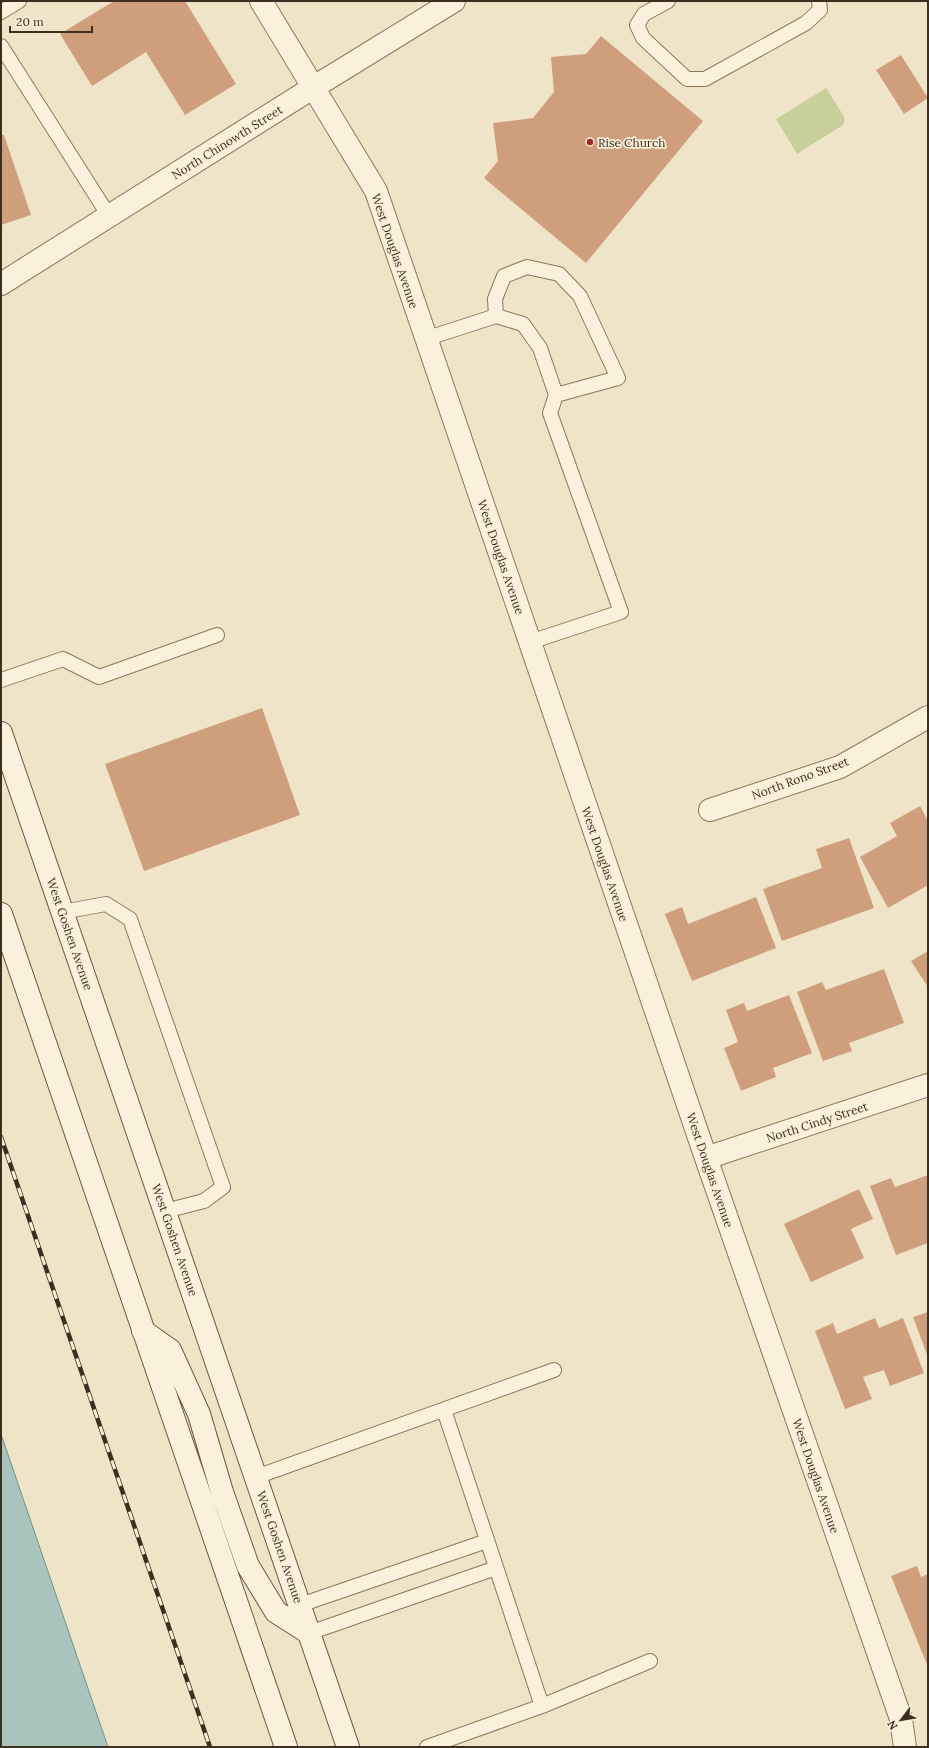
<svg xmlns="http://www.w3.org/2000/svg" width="929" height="1748" font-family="Lora,serif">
	<rect width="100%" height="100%" fill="#f0e4c8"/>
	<path fill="#c9cf9b" d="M826 88 845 118 843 125 797 154 776 119Z"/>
	<path fill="#a9c4bc" stroke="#6f938a" d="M1 1434 108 1747H1Z"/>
	<path fill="#cf9f7d" d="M114 1H185L236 84 185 115 146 52 92 86 60 34Z
		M601 36 703 121 586 263 484 178 498 161 493 123 533 118 554 92 551 57 586 54Z
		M901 55 928 98 904 114 876 70Z
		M1 135H4L31 215 1 225Z
		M262 708 300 815 144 871 105 764Z
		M920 806 928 821V885L888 908 860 857 897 836 890 823Z
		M849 838 874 908 782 941 763 889 822 868 816 849Z
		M756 897 776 948 692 981 665 914 682 907 688 924Z
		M928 951V987L911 961Z
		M884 969 904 1023 849 1043 852 1051 823 1061 797 992 822 982 826 990Z
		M789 995 812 1053 773 1068 776 1077 741 1091 724 1048 738 1042 726 1010 744 1003 747 1011Z
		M928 1175V1243L896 1255 870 1186 891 1178 895 1187Z
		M859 1189 873 1219 851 1229 864 1258 811 1282 784 1224Z
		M928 1312V1357L913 1317Z
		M875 1318 879 1328 903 1318 924 1373 890 1386 884 1370 863 1377 872 1399 845 1409 815 1331 833 1323 837 1334Z
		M917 1566 921 1577 928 1574V1667L891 1576Z"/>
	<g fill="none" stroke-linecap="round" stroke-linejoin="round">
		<defs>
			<path id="service" d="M668 1 644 14 637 25 643 38 687 79H705L806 23 820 10 819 1
				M1 12 19 1
				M1 46 109 216
				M496 316 495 299 504 276 527 267 559 274 580 296 618 378 556 395
				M425 339 496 316 523 324 540 348 556 395 550 413 621 612 530 642
				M1 680 63 659 99 677 217 635
				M62 912 106 904 130 919 223 1187 204 1201 165 1211
				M444 1410 542 1706
				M256 1477 554 1370
				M300 1605 487 1541
				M309 1633 496 1568
				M427 1747 542 1706 650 1661"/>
			<path id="minor" d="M261 1 376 191 706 1158 901 1719 905 1747
				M710 810 840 767 928 717
				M706 1158 928 1085"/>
			<path id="tertiary" d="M1 284 314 87 454 1"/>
			<path id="secondary" d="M1 733 348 1747
				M1 914 286 1747
				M143 1331 170 1350 199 1414 222 1492 248 1566 276 1612 309 1633"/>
		</defs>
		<use href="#service" stroke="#8d765c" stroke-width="16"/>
		<use href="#minor" stroke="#8d765c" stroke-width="24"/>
		<use href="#tertiary" stroke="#8d765c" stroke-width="24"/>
		<use href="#secondary" stroke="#6f573f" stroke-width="24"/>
		<use href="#service" stroke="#faf1dc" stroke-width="14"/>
		<use href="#minor" stroke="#faf1dc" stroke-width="22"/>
		<use href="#tertiary" stroke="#faf1dc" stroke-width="22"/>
		<use href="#secondary" stroke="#faf1dc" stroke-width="22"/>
		<defs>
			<path id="rail" d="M1 1137 210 1747"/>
		</defs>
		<use href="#rail" stroke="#3d2e20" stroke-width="4.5"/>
		<use href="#rail" stroke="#f7eed8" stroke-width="3" stroke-dasharray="9" stroke-linecap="butt"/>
	</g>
	<circle fill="#9e2a2b" stroke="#f7eed8" stroke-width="1.5" cx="590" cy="142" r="4"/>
	<g text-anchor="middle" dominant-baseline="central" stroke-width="3.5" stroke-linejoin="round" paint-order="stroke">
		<g font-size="12" fill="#3d2e20" stroke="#f7eed8">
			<text transform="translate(227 142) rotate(-32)">North Chinowth Street</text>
			<text transform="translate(395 251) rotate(71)">West Douglas Avenue</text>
			<text transform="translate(501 557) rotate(71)">West Douglas Avenue</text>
			<text transform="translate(800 778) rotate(-20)">North Rono Street</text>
			<text transform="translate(605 864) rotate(71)">West Douglas Avenue</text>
			<text transform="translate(70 934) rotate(71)">West Goshen Avenue</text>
			<text transform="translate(817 1122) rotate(-18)">North Cindy Street</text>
			<text transform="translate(710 1170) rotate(71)">West Douglas Avenue</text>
			<text transform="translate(175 1240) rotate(71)">West Goshen Avenue</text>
			<text transform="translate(816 1476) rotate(71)">West Douglas Avenue</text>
			<text transform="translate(280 1547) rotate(71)">West Goshen Avenue</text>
		</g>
		<g font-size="12" fill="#3d2e20" stroke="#f7eed8" text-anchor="start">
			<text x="598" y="142">Rise Church</text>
		</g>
	</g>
	<rect width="929" height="1748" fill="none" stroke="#3d2e20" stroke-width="4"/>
	<g transform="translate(901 1720) rotate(239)" stroke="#f7eed8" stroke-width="3" paint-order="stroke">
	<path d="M0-3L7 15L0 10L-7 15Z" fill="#3d2e20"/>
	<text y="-6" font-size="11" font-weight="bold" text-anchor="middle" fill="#3d2e20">N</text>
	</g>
	<path d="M10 26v6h82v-6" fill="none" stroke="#3d2e20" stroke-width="2"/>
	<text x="16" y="26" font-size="12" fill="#3d2e20" stroke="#f7eed8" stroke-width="3" paint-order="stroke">20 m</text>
</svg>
